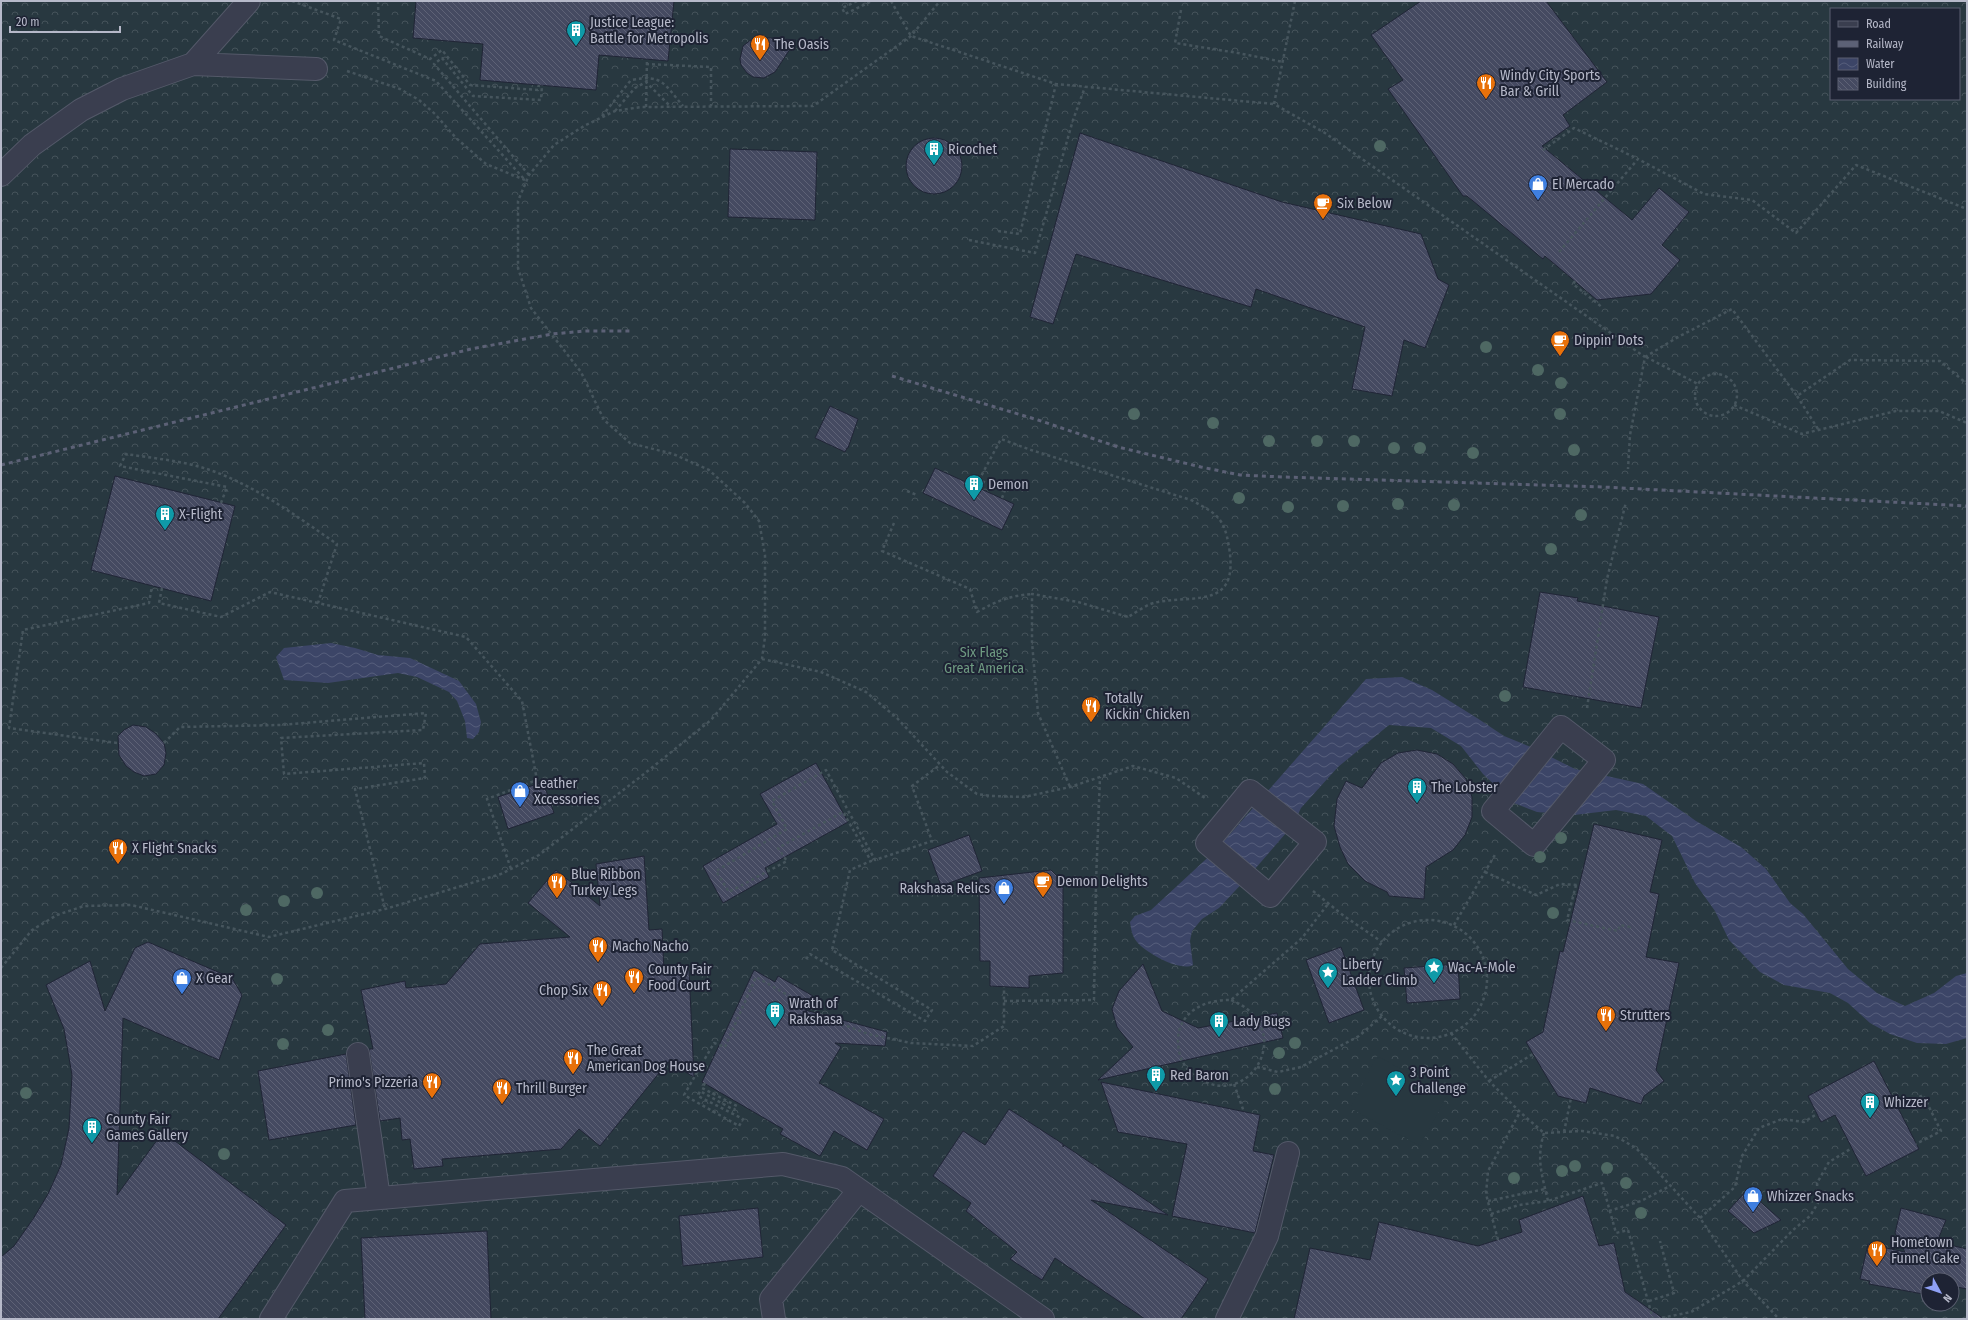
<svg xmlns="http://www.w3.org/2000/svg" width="1968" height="1320" font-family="'Fira Sans Condensed',sans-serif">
	<defs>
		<pattern id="forest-crowns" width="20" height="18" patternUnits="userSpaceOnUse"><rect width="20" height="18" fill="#283840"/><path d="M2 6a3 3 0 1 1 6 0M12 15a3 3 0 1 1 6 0" fill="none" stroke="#45535a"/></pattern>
		<pattern id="water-waves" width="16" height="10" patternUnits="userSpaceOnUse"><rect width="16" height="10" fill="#3c4567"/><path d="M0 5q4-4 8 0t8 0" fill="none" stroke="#565e7b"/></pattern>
		<pattern id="building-back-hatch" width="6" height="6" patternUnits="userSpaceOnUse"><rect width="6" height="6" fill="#454a61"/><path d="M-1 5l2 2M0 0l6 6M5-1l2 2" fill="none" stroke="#5e6276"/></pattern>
	</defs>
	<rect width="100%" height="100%" fill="#262b3f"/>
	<path fill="url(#forest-crowns)" fill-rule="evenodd" d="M1 1H1967V1319H1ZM1831 9H1959V99H1831ZM1928 1280H1952V1304H1928Z"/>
	<path fill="#283840" d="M1377 1056 1448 1094 1420 1146 1350 1108Z"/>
	<path fill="url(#water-waves)" d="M331 643 355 648 378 655 410 658 459 681 476 704 481 722 479 732 473 739 467 738 465 721 457 701 449 692 417 677 398 673 328 683 284 680 276 657 284 648Z
		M1402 677 1432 690 1477 718 1504 736 1533 748 1575 769 1643 784 1696 821 1741 847 1766 869 1790 903 1803 914 1848 969 1877 993 1905 1006 1934 993 1956 976 1967 973V1038L1946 1044 1917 1043 1890 1034 1870 1023 1848 1003 1830 993 1784 985 1760 972 1729 940 1715 911 1695 883 1672 836 1646 816 1616 810 1574 815 1537 812 1514 803 1483 774 1461 746 1431 728 1389 725 1338 767 1301 808 1293 825 1248 877 1219 908 1202 919 1192 931 1190 941 1193 965C1180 972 1146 953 1137 942 1132 936 1131 929 1130 922L1135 916 1151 910 1217 849 1366 679Z"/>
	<path fill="url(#building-back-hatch)" stroke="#202536" d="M416 1H674L668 61 599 55 596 90 480 80 483 44 413 38Z
		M1421 1H1546L1607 82 1563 115 1570 126 1542 146 1632 220 1659 188 1689 212 1662 245 1680 260 1651 294 1597 300 1545 256 1543 259 1467 196H1463L1388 89 1403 80 1371 35Z
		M758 37 796 40 775 72 764 78 753 77 747 73 741 65 740 59 743 46 752 39Z
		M1080 133 1282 202 1421 234 1438 279 1449 285 1425 348 1404 340 1392 396 1352 389 1365 327 1256 289 1251 307 1076 254 1053 324 1030 317Z
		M906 166a28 28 0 1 1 56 0a28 28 0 1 1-56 0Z
		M730 149 817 152 815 220 728 217Z
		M830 406 858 419 848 448H847L845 452 815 438Z
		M935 468 1014 504 1002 530 923 493Z
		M115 476 235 506 211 601 91 570Z
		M1540 592 1578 598 1577 601 1659 617 1641 708 1523 687Z
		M133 725 146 727 155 733 164 743 166 753 164 765 156 774 144 776 134 772 126 766 119 755 118 736 124 730Z
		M1417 750 1437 754 1453 764 1466 779 1472 797V817L1465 835 1453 850 1426 867 1424 899 1389 896 1387 892 1365 881 1348 864 1340 847 1334 826 1337 799 1346 781 1362 788 1381 763 1398 753Z
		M816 763 848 822 765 868 769 877 723 903 703 866 777 824 760 794Z
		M543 782 554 813 508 829 498 797Z
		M1594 824 1662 840 1650 892 1659 894 1646 957 1679 963 1656 1070 1664 1081 1644 1096 1641 1104 1590 1088 1586 1103 1558 1096 1526 1042 1543 1032 1560 951 1563 952Z
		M969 835 982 871 941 886 928 850Z
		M644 856 649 930 662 929 664 972 689 970 694 1077 668 1062 600 1146 579 1129 561 1149 442 1159 443 1166 414 1169 410 1139 402 1140 400 1118 380 1121 369 1049H373L361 990 405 981 406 988 446 984 480 944 570 937 528 903 556 870 600 906 596 864Z
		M1051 870 1063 882V973L1029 976V988L990 986V961H980L979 878Z
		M148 942 232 978 242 995 219 1060 123 1018 117 1195 163 1132 286 1225 218 1319H1V1257L14 1246 33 1219 48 1194 61 1165 69 1128 72 1075 64 1029 46 985 90 961 105 1011 135 948Z
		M1341 947 1364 1010 1329 1023 1306 960Z
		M1143 964 1162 1011 1198 1028 1277 1013 1283 1038 1098 1080 1133 1047 1117 1027 1112 1009 1119 991Z
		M1458 964 1460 999 1407 1003 1404 968Z
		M754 970 775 982 778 976 813 996 805 1010 887 1032 885 1046 835 1043 841 1047 819 1083 884 1119 867 1150 834 1131 820 1156 780 1134 783 1129 702 1082Z
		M346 1054 356 1125 269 1140 258 1071Z
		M1874 1061 1919 1149 1866 1176 1835 1115 1821 1122 1808 1096Z
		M1101 1082 1260 1115 1253 1151 1274 1155 1255 1233 1172 1216 1187 1144 1118 1132Z
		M1009 1109 1063 1144V1147L1064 1145 1168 1215 1091 1200 1208 1279 1181 1319H1145L1055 1258 1042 1280 1010 1259 1017 1252 966 1211 971 1203 933 1176 963 1131 985 1145Z
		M1747 1190 1781 1220 1754 1233 1728 1211Z
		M1583 1196 1599 1246 1614 1243 1625 1292 1664 1319H1294L1310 1248 1370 1260 1379 1222 1478 1246 1522 1232 1519 1220Z
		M758 1208 763 1257 683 1266 679 1216Z
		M1901 1208 1946 1220 1937 1242 1967 1249V1289L1952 1286V1280H1928L1923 1294 1869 1284 1870 1281 1860 1279 1868 1244 1905 1252 1895 1233Z
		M487 1231 491 1319H365L361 1238Z"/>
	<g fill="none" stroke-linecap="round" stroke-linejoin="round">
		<defs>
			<path id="minor" d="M193 64 249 1
				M1 175 32 145 81 110 122 89 193 64 316 69
				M1561 727 1604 760 1534 845 1493 811Z
				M1250 791 1315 842 1270 896 1207 843Z
				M358 1054 379 1198
				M271 1319 345 1201 783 1164 842 1178 1043 1319
				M774 1319 771 1299 859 1190
				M1227 1319 1267 1236 1288 1153"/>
		</defs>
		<use href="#minor" stroke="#545969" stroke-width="24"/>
		<path stroke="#46555d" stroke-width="2.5" stroke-dasharray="3 3" stroke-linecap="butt" d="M292 1 341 19 334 40 436 81 525 180
			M378 1 379 36 430 59 442 50 470 85 538 90 539 85
			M838 1H839
			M857 1 842 8 845 14 872 1
			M891 1 911 36 1056 84 1274 104
			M1295 1 1274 104 1325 133 1645 357 1630 435 1628 469
			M1181 10 1175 43 1238 53 1283 62
			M646 64 711 67V106
			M347 71 400 89 419 100 435 114 456 138 486 164 525 180
			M646 107 647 59
			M615 111 635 88 646 82 671 107
			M602 116 631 80C663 74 664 84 683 106
			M1543 150 1574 128 1638 159
			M529 175 434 64 442 58 473 96 541 100 542 85
			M998 231 1020 234 1056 84
			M969 240 1035 253 1073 120 1085 87
			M1559 252 1638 159 1704 194 1752 200 1796 233 1856 165 1967 209
			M1575 281 1573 284 1603 308
			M1645 357 1678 337 1732 309 1797 396 1850 360 1940 361 1967 384
			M1646 357 1698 384
			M1695 395a21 21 0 1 1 42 0a21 21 0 1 1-42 0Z
			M1797 396 1818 429
			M1734 405 1802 434 1896 411H1939L1967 423
			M907 491 917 495
			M1002 498 1005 490 979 480 1001 439 1031 450 1191 500C1217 514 1224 517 1229 547 1239 608 1199 595 1158 602 1148 603 1137 612 1128 617L1078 602 1032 594V642L1038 713 1070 787
			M221 503 227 487 120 466 126 454C152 458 183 461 207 469 255 485 296 516 337 544L318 603 466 637 522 701 537 780 487 799 511 869
			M894 523 882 551 970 589 977 612C997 601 1009 596 1032 594
			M162 588 159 603 221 617 270 592 318 603
			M762 659 821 672 866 692 897 718 947 772 977 794 991 796 1024 797 1070 787 1133 766 1176 778 1205 798
			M1587 708 1607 579 1626 502
			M117 743 9 728 23 630 149 603 152 586
			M164 743 180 727 280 725 426 713 423 730 281 738 284 774 424 763 425 778 355 789 385 909
			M1485 872 1536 895 1560 884 1579 885
			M1576 885 1567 920 1618 931 1620 925 1630 927V925
			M1313 891 1344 916 1382 942
			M1369 979a59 59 0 1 1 118 0a59 59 0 1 1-118 0Z
			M1454 925 1496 853
			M806 959 810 954 925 1021 932 1010 832 950 850 870 871 861 843 812 778 848 787 861 729 892 716 871 787 829 772 801 826 770 875 860 932 841 912 786 940 765
			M1 968 32 930 57 915 84 906 131 905 269 937 385 909 501 874 539 855 644 774 711 720 762 659 765 637V555L759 521 745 503 709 470 673 454 630 443 604 420 581 372 531 308 518 268V201L529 175 554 145 584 126 615 111 641 107 813 106 911 36 940 1
			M1231 1000C1298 1027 1251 1110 1200 1079 1189 1073 1181 1063 1179 1051 1172 1016 1201 999 1231 1000L1302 938 1328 904
			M1004 1001 1094 1000 1096 882 1100 777
			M1451 1033 1489 1081 1520 1112 1544 1133 1582 1131 1615 1136 1636 1148 1700 1218 1743 1281 1779 1319
			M1257 1067 1278 1072 1301 1067 1359 1036 1382 1016
			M1489 1081 1533 1054
			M705 1083 702 1088 737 1106 734 1110 700 1091 698 1096 743 1119 739 1126 684 1095 714 1043 725 1047 756 977 831 1020 868 1034 911 1043 973 1046 1004 1026V987
			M1234 1084 1244 1112
			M1898 1108 1923 1095 1941 1131 1916 1144
			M1564 1132 1571 1098
			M1544 1133C1536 1159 1542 1175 1548 1201
			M1488 1201 1545 1189
			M1609 1211 1641 1201 1670 1186
			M1491 1214 1519 1205 1548 1201 1602 1183 1616 1233 1628 1230 1653 1319
			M1700 1218 1735 1187 1742 1156 1759 1128 1782 1119 1804 1122 1817 1114
			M1498 1240 1486 1194 1488 1171 1520 1112
			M1649 1301 1674 1293 1660 1241
			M1656 1319 1691 1312 1743 1281 1793 1230 1810 1216 1818 1203 1817 1183 1829 1162 1852 1148"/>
		<use href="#minor" stroke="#3a3e4f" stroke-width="22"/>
		<path stroke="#5c6176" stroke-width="3" stroke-dasharray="4 4" stroke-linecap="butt" d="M892 376 1038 420 1118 447 1201 467 1240 475 1282 477 1603 487 1967 506
			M1 465 471 349 552 334 585 331H633"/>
	</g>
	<g fill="#4e6863">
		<circle cx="1380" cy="146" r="6"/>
		<circle cx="1486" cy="347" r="6"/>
		<circle cx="1538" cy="370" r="6"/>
		<circle cx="1561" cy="383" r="6"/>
		<circle cx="1134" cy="414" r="6"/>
		<circle cx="1560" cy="414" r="6"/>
		<circle cx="1213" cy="423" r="6"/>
		<circle cx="1269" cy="441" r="6"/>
		<circle cx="1317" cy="441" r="6"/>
		<circle cx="1354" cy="441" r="6"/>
		<circle cx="1394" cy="448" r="6"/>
		<circle cx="1420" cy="448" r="6"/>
		<circle cx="1574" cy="450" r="6"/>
		<circle cx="1473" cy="453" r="6"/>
		<circle cx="1239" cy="498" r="6"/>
		<circle cx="1398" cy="504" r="6"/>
		<circle cx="1454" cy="505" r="6"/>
		<circle cx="1343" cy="506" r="6"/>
		<circle cx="1288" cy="507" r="6"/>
		<circle cx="1581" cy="515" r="6"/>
		<circle cx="1551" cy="549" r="6"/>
		<circle cx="1505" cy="696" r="6"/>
		<circle cx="1561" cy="838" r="6"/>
		<circle cx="1540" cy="857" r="6"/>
		<circle cx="317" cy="893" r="6"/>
		<circle cx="284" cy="901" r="6"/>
		<circle cx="246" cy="910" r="6"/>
		<circle cx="1553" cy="913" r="6"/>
		<circle cx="277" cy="979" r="6"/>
		<circle cx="328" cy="1030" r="6"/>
		<circle cx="1295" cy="1043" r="6"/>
		<circle cx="283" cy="1044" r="6"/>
		<circle cx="1279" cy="1053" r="6"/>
		<circle cx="1275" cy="1089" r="6"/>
		<circle cx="26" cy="1093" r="6"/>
		<circle cx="224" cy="1154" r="6"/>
		<circle cx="1575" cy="1166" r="6"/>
		<circle cx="1607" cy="1168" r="6"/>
		<circle cx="1562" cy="1171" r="6"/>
		<circle cx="1514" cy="1178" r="6"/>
		<circle cx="1626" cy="1183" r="6"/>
		<circle cx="1641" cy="1213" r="6"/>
	</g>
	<defs>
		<symbol id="building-pin" viewBox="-11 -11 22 30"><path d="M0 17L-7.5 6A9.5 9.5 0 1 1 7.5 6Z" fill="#0f9aa8" stroke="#1e2334"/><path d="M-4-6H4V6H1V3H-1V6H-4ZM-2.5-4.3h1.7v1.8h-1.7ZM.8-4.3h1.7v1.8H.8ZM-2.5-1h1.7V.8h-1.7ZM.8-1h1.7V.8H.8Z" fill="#fff"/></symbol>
		<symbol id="restaurant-pin" viewBox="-11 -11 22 30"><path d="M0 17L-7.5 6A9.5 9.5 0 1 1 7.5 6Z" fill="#e8710a" stroke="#1e2334"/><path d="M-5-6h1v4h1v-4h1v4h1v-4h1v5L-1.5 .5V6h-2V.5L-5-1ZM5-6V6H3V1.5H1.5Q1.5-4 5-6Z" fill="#fff"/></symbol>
		<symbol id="shop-pin" viewBox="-11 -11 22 30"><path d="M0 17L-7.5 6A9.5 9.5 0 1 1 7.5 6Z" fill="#3f7fe0" stroke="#1e2334"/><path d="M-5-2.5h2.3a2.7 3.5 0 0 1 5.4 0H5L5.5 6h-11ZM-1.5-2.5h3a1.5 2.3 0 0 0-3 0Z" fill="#fff"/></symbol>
		<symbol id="cafe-pin" viewBox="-11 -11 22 30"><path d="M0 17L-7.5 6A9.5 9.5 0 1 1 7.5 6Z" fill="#e8710a" stroke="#1e2334"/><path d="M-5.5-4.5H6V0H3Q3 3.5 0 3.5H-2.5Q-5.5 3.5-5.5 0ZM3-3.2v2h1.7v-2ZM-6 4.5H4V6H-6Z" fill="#fff"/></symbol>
		<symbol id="sight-pin" viewBox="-11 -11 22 30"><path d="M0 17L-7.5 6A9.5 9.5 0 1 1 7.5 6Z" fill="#0f9aa8" stroke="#1e2334"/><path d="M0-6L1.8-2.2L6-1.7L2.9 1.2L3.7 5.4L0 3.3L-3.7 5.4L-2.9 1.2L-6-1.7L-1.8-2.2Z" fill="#fff"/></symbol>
	</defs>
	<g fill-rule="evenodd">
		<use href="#building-pin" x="565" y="19" width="22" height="30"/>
		<use href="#restaurant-pin" x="749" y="33" width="22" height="30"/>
		<use href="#restaurant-pin" x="1475" y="72" width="22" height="30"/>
		<use href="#building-pin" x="923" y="138" width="22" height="30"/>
		<use href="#shop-pin" x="1527" y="173" width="22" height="30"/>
		<use href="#cafe-pin" x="1312" y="192" width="22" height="30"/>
		<use href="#cafe-pin" x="1549" y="329" width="22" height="30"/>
		<use href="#building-pin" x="963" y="473" width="22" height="30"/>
		<use href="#building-pin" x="154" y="503" width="22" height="30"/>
		<use href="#restaurant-pin" x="1080" y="695" width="22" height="30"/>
		<use href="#building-pin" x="1406" y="776" width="22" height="30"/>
		<use href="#shop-pin" x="509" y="780" width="22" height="30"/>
		<use href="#restaurant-pin" x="107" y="837" width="22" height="30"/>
		<use href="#cafe-pin" x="1032" y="870" width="22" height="30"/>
		<use href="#restaurant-pin" x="546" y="871" width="22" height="30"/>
		<use href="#shop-pin" x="993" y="877" width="22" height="30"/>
		<use href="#restaurant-pin" x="587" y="935" width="22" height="30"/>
		<use href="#sight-pin" x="1423" y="956" width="22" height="30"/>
		<use href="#sight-pin" x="1317" y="961" width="22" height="30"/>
		<use href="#restaurant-pin" x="623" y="966" width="22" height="30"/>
		<use href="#shop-pin" x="171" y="967" width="22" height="30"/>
		<use href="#restaurant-pin" x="591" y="979" width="22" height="30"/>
		<use href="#building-pin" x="764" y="1000" width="22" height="30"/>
		<use href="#restaurant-pin" x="1595" y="1004" width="22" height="30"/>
		<use href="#building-pin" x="1208" y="1010" width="22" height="30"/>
		<use href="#restaurant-pin" x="562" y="1047" width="22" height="30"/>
		<use href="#building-pin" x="1145" y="1064" width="22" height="30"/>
		<use href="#sight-pin" x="1385" y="1069" width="22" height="30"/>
		<use href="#restaurant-pin" x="421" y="1071" width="22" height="30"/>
		<use href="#restaurant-pin" x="491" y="1077" width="22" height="30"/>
		<use href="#building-pin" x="1859" y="1091" width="22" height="30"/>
		<use href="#building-pin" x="81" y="1116" width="22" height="30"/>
		<use href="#shop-pin" x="1742" y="1185" width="22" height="30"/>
		<use href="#restaurant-pin" x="1866" y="1239" width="22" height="30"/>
	</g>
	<g text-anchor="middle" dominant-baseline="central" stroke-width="4" stroke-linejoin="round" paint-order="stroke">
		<g font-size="14" fill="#b6b9c9" stroke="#1e2334" text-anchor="start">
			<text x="590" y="22">Justice League:<tspan x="590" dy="16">Battle for Metropolis</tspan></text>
			<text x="774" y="44">The Oasis</text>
			<text x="1500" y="75">Windy City Sports<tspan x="1500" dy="16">Bar &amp; Grill</tspan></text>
			<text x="948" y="149">Ricochet</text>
			<text x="1552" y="184">El Mercado</text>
			<text x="1337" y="203">Six Below</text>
			<text x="1574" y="340">Dippin' Dots</text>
			<text x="988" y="484">Demon</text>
			<text x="179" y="514">X-Flight</text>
			<text x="1105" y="698">Totally<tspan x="1105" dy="16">Kickin' Chicken</tspan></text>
			<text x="534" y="783">Leather<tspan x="534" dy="16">Xccessories</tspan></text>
			<text x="1431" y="787">The Lobster</text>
			<text x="132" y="848">X Flight Snacks</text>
			<text x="571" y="874">Blue Ribbon<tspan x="571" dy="16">Turkey Legs</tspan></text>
			<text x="1057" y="881">Demon Delights</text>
			<text x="990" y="888" text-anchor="end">Rakshasa Relics</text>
			<text x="612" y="946">Macho Nacho</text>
			<text x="1342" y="964">Liberty<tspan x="1342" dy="16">Ladder Climb</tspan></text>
			<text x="1448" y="967">Wac-A-Mole</text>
			<text x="648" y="969">County Fair<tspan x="648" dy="16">Food Court</tspan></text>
			<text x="196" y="978">X Gear</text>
			<text x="588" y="990" text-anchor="end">Chop Six</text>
			<text x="789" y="1003">Wrath of<tspan x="789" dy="16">Rakshasa</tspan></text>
			<text x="1620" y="1015">Strutters</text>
			<text x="1233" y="1021">Lady Bugs</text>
			<text x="587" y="1050">The Great<tspan x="587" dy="16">American Dog House</tspan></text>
			<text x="1410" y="1072">3 Point<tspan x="1410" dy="16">Challenge</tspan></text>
			<text x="1170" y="1075">Red Baron</text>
			<text x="418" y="1082" text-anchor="end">Primo's Pizzeria</text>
			<text x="516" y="1088">Thrill Burger</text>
			<text x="1884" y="1102">Whizzer</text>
			<text x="106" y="1119">County Fair<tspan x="106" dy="16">Games Gallery</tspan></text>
			<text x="1767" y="1196">Whizzer Snacks</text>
			<text x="1891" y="1242">Hometown<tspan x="1891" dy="16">Funnel Cake</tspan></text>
		</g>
		<g font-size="14" fill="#6e9a81" stroke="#1e2334">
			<text x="984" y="652">Six Flags<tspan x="984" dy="16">Great America</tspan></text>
		</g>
	</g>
	<rect width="1968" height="1320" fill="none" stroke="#b6b9c9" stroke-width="4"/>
	<rect x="1830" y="8" width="130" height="92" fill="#1e2334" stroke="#5b5f70"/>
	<rect x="1838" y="21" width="20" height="6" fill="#3a3e4f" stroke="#5b5f70"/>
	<text x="1866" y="28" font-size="12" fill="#b6b9c9">Road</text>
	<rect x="1838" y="41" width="20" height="6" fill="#5c6176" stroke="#5b5f70"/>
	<text x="1866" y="48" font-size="12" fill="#b6b9c9">Railway</text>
	<rect x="1838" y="58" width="20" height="12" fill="url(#water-waves)" stroke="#5b5f70"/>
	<text x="1866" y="68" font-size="12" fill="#b6b9c9">Water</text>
	<rect x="1838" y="78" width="20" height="12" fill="url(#building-back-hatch)" stroke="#5b5f70"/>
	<text x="1866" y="88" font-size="12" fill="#b6b9c9">Building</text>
	<g transform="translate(1940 1292) rotate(130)"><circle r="19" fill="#1e2334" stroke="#5b5f70"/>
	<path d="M0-3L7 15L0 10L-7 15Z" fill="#8fa0f5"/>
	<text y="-6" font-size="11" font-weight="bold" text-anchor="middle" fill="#b6b9c9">N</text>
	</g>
	<path d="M10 26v6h110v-6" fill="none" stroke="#b6b9c9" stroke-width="2"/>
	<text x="16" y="26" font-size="12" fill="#b6b9c9" stroke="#1e2334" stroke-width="3" paint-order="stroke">20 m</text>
</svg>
